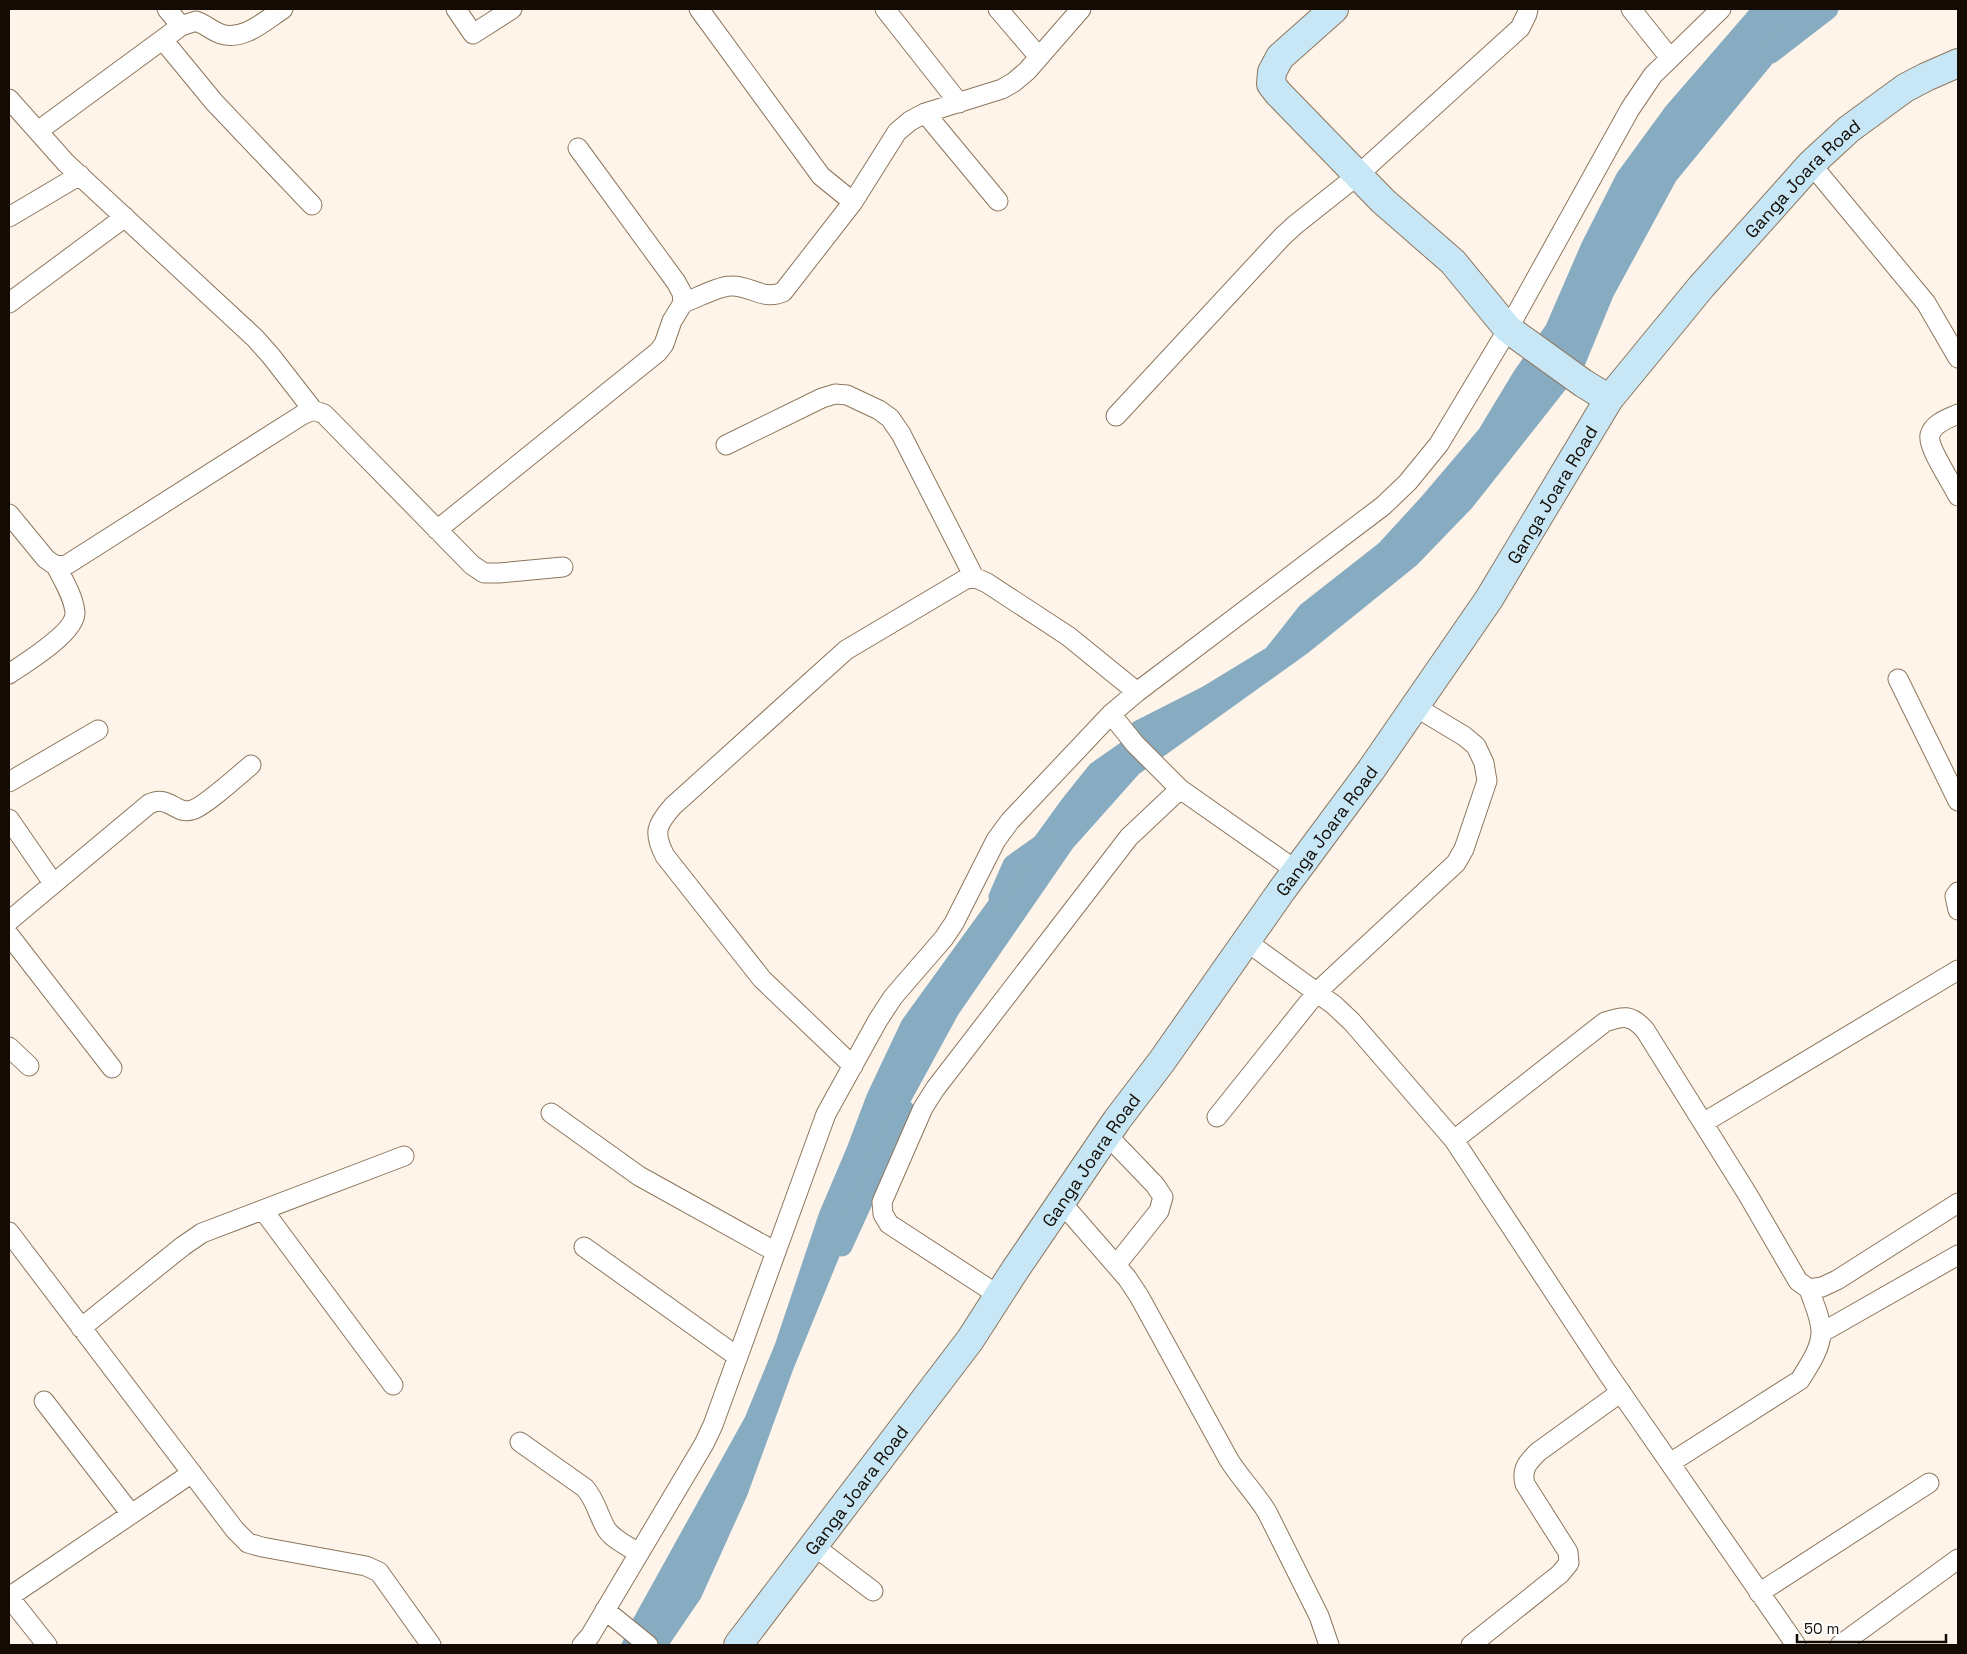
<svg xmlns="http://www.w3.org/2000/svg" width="1967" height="1654" font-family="'Space Grotesk',sans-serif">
	<rect width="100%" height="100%" fill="#fff4e9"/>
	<path fill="#87acc1" d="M1750 9H1814L1778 57 1676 181 1613 297 1585 365 1472 508 1417 565 1308 653 1139 774 1073 848 958 1015 879 1160 793 1370 747 1496 701 1598 669 1645H621L633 1619 745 1417 775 1344 819 1213 847 1147 867 1094 902 1020 1062 799 1090 764 1120 743 1133 722 1202 687 1266 648 1300 605 1379 543 1422 496 1479 429 1514 371 1546 325 1582 242 1617 173 1666 106Z"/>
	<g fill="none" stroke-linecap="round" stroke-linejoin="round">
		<path stroke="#87acc1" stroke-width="21" d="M1771 53 1828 9
			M999 897 1013 865 1041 845
			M842 1246 904 1110"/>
		<defs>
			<path id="street" d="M167 9 181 26
				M456 9 473 34 512 9
				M699 9 821 176 853 202
				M885 9 959 103
				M998 9 1039 57
				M1631 9 1670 58
				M163 40 214 102 312 205
				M9 99 66 163 255 338 271 356 313 410
				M925 113 998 201
				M38 131 181 26 196 21C205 24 212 31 221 34 244 41 264 21 283 9
				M1811 164 1926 303 1958 358
				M9 217 80 175
				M9 303 125 217
				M683 303C695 299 718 286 731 286 750 285 763 301 783 292L853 202 897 132 910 121 925 113 1002 89 1014 82 1027 71 1081 9
				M1958 414C1949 418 1933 423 1930 435 1927 447 1952 483 1958 496
				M1116 416 1282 237 1295 225 1358 175 1520 28 1527 14 1528 9
				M726 445 822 398 835 394 847 395 879 410 890 418 901 434 974 577
				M9 514 46 559 56 566 68 564 302 415 313 410 324 414 472 565 484 573H499L563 567
				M437 530 658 352 664 344 672 321 683 303 682 293 676 282 578 148
				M9 674C25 663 75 633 75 613 74 597 63 580 56 566
				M1898 679 1958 801
				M1111 714 1135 744 1180 789 1297 871
				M9 782 98 730
				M9 819 53 883
				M1958 892 1955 896 1958 910
				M9 921 149 804C169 794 175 815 192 810 205 806 239 775 251 765
				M9 935 112 1068
				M1246 941 1334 1005 1352 1022 1454 1140 1606 1371 1796 1645
				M9 1047 29 1066
				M853 1066 762 979 665 856C653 833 656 825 673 806L846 650 964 580 974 577 987 583 1068 636 1137 692
				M551 1113 639 1176 776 1252
				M1217 1117 1317 992 1456 863 1464 849 1487 781 1484 763 1476 746 1464 736 1414 706
				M1703 1123 1958 970
				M1107 1135 1155 1185 1163 1197 1159 1211 1116 1265
				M1454 1140 1605 1022C1623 1016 1631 1014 1645 1030L1748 1195 1798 1281 1809 1289 1822 1287 1837 1280 1958 1203
				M1060 1201 1127 1278 1139 1296 1229 1460C1241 1479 1256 1494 1267 1512L1319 1616 1329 1645
				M263 1210 393 1385
				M9 1232 235 1530 248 1543 262 1547 366 1566 379 1572 431 1645
				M584 1247 738 1357
				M998 1295 889 1224 883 1214 882 1202 923 1108 935 1089 1129 837 1180 789
				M81 1328 183 1246 202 1233 404 1156
				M1821 1333 1958 1255
				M44 1401 131 1514
				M520 1442 585 1488C597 1502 598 1516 607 1530 614 1540 629 1547 639 1553
				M1670 1463 1800 1380C1808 1367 1820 1350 1821 1334 1822 1320 1813 1302 1809 1289
				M814 1546 873 1591
				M1759 1593 1929 1483
				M9 1597 192 1473
				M9 1597 47 1645
				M605 1610 648 1645
				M582 1645 590 1636 704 1444 713 1425 826 1114 878 1020 893 997 944 938 954 923 996 840 1010 821 1111 714 1137 692 1383 506 1408 482 1439 444 1508 329 1630 109 1653 75 1721 9
				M1471 1645 1560 1574 1569 1563 1568 1552 1525 1484C1521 1469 1528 1462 1538 1452L1621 1392
				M1840 1645 1958 1559"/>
			<g id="secondary">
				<path d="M1334 9 1280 57 1272 72 1271 84 1278 93 1383 201 1453 262 1508 329 1583 383 1609 399"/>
				<path id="s1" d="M738 1645 970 1340 1015 1270 1117 1120 1162 1061 1282 890 1371 770 1489 599 1609 399 1701 287 1811 164 1849 129 1905 88 1926 77 1958 63"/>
			</g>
		</defs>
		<use href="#street" stroke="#8d765d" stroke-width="21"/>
		<use href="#secondary" stroke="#8d765d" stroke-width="30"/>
		<use href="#street" stroke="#fff" stroke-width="19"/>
		<use href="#secondary" stroke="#c7e7f7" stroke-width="28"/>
	</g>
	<g text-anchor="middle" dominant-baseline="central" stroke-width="5" stroke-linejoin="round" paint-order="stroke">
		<g font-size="18" fill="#140c04" stroke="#fff">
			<text stroke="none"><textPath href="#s1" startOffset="1815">Ganga Joara Road</textPath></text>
			<text stroke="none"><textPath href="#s1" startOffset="1410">Ganga Joara Road</textPath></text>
			<text stroke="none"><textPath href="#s1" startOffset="1005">Ganga Joara Road</textPath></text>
			<text stroke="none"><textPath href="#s1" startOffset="600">Ganga Joara Road</textPath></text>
			<text stroke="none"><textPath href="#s1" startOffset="195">Ganga Joara Road</textPath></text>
		</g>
	</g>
	<rect width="1967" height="1654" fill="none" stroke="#140c04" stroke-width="20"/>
	<path d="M1797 1634v8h149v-8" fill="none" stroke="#140c04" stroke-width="2.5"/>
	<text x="1804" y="1634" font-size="15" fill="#140c04" stroke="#ffffff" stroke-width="4" paint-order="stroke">50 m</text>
</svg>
